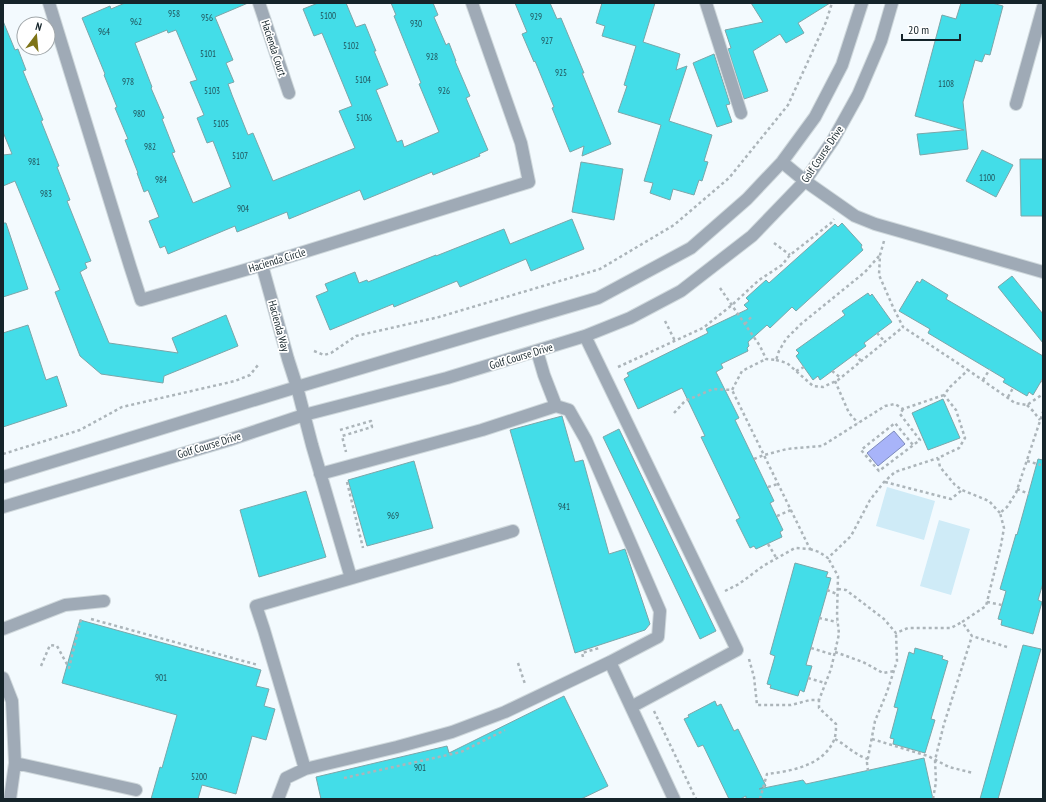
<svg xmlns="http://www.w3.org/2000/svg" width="1046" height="802" font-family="'PT Sans Narrow',sans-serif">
	<rect width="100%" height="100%" fill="#f3fafe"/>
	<path fill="#cfebf7" d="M887 487 935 501 924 540 876 526Z
		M939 520 970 529 951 595 920 586Z"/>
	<path fill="#a8b4f9" stroke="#7c89bb" d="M894 431 905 444 878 466 867 453Z"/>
	<path fill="#43dde8" stroke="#7ba6a9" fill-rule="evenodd" d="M125 3H248L215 17 233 60 226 63 234 82 228 84 232 95 248 135 253 133 273 181 355 148 339 111 352 106 322 33 314 36 303 9 318 3H346L356 27 365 24 376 51H374L388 85 376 90 397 142 402 140 404 147 439 132 419 84 421 83 394 16 396 15 391 3H433L438 15 434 17 446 45 449 43 456 61H455L470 96 466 98 488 150 479 154 480 156 433 175 432 172 364 200 360 190 289 219 287 212 237 232 235 226 168 254 165 246 160 248 149 221 159 217 148 190 144 192 137 173H138L125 140 128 139 115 108 117 107 104 75 105 74 82 18 110 6 111 9ZM167 30 168 33 176 30 197 80 190 82 204 115 197 118 207 143 213 141 231 187 193 203 172 153 175 152 162 119 164 118 151 88 152 87 135 43Z
		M515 3H550L557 19 561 18 584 73H582L611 144 582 156 584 146 570 152 552 108 554 107 535 61 534 62 522 34 527 32Z
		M602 3H655L643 42 680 54 676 70 687 66 669 121 712 135 704 161 708 162 702 181 699 180 694 195 673 189 670 200 650 193 653 183 644 181 661 125 618 112 627 86 624 85 636 46 602 36 605 26 596 23Z
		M751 3H830L798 23 804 33 786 43 780 34 753 51 768 91 744 99 728 49 731 48 725 30 763 22Z
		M961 3H992L1003 6 990 55 985 54 982 62 975 60 963 102 968 149 920 155 917 134 964 130 915 116 942 15 956 19Z
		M3 21 15 50 18 49 26 70 23 71 43 120 41 121 59 166 57 167 70 200 67 201 91 261 85 263 87 268 80 272 109 343 178 353 172 338 226 315 238 346 164 376 163 383 101 374 80 356 55 292 60 290 15 181 3 186V155L12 154 3 132Z
		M714 54 730 104 726 105 732 122 717 127 693 63Z
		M982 150 1013 165 996 197 966 181Z
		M1020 159H1043V216H1021Z
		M581 162 623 169 614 220 572 212Z
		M572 219 584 249 531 271 526 259 460 287 457 281 394 307 393 304 330 330 316 296 328 291 325 284 355 272 359 283 367 280 368 282 436 255V256L504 229 510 244Z
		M3 223H6L28 289 3 297Z
		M842 223 862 245 861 247 863 250 796 311 792 307 770 328 767 325 748 342 749 346 747 348 748 351 721 364 723 368 716 372 739 418 735 420 774 501 770 503 783 530 780 532 782 537 756 549 754 546 750 548 736 520 740 518 701 437 705 436 682 388 638 409 624 379 629 376 627 373 708 333 706 329 748 309 744 305 749 301 746 298 766 280 769 283 835 224 838 227Z
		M1012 276 1043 314V343L998 287Z
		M922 279 948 295 946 299 1043 356V378L1033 395 1029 392 1027 396 1003 382 1005 379 928 333 930 329 899 311 917 281 920 283Z
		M868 293 870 296 872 294 892 322 864 343 866 346 820 380 818 376 813 380 796 356 799 353 796 350 845 315 842 311Z
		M28 325 46 380 57 376 67 406 3 427V333Z
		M943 399 960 438 928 450 912 413Z
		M562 416 575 462 583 460 609 554 625 549 650 624 645 630 575 653 510 430Z
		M619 429 716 631 700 639 603 437Z
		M1038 459 1043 460V583L1038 600 1042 602 1033 634 1001 625 1002 620 998 619 1006 591 1000 589 1016 534 1017 535Z
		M414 461 433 528 367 546 348 480Z
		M306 491 326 557 259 577 240 510Z
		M795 563 828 572 826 577 831 578 806 665 812 666 804 692 800 690 798 696 770 688 771 685 767 684 775 656 770 654Z
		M80 620 261 670 256 686 269 689 264 706 275 709 266 740 252 736 236 794 202 785 198 799H151L160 767 162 768 177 715 62 683Z
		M1023 645 1041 649 998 799H980Z
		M915 648 943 656 942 659 948 661 931 719 935 720 925 753 893 744 894 739 890 738 898 708 894 707 909 652 914 654Z
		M564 696 608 786 581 799H321L316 777 447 746 449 753Z
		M715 701 717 706 721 704 734 731 738 729 766 786 759 789 803 780 806 784 924 758 933 799H746V796L740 799H729L703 745 698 747 684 719 689 717 688 715Z"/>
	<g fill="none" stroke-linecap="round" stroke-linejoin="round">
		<defs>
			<path id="minor" d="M49 3 130 266 141 300 262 265 529 182 521 143 472 3
				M259 3 289 93
				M706 3 741 113
				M1016 104 1043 7
				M782 162 805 181 855 216 875 224 1043 272
				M262 265 288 359 297 387 312 445 351 578
				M585 336 737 650 631 707
				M320 474 482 430 556 406 544 375 537 351
				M3 477 297 387 598 298 691 248 747 199 782 162 815 117 842 65 862 3
				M3 507 229 440 304 415 447 378 585 336 630 318 681 291 752 236 805 181 833 140 858 95 881 41 892 3
				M3 629 65 605 104 601
				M610 662 674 799
				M3 678 12 701 15 763 10 799
				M15 763 136 790
				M305 769 264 630 256 606 513 531
				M278 799 286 778 305 769 397 747 452 732 505 712 610 662 658 637 660 611 586 440 569 410 556 406"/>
		</defs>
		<use href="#minor" stroke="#cfd8dc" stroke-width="14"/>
		<path stroke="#acb5ba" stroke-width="2.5" stroke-dasharray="3 3" stroke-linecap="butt" d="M884 241 880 255 879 275 893 307 903 327 968 370
			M774 243 790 255
			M720 288 760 346 766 359 776 360 779 351 786 339 801 324 865 272 880 255
			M665 321 675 341
			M745 324 753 315
			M877 333 885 342
			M314 351 324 355 331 353 356 336 439 317 600 269 674 225 729 178 788 105 826 22 832 3
			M855 354 861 361
			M776 360 787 363 813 386 823 387 838 380 903 327
			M618 367 703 328 732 305 759 280 782 265 790 255 831 223 834 219
			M796 371 804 367
			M832 371 841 378
			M983 380 990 369
			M835 381 849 413 858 423
			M1041 381H1043
			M1008 397 1013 388
			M1027 405 1033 411 1040 420
			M903 409 900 414 920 440 879 471 861 450 895 423 913 445
			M674 413 685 401 713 389 732 390 742 371 766 359
			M340 430 371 421 372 427 342 436 346 452
			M3 454 80 430 122 407 235 381 250 375 258 365
			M754 459 764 455 787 449 822 446 885 406 895 404 903 409 944 395
			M1027 461 1041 465
			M347 482 363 548
			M885 482 951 499 962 490
			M768 487 778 484
			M1017 489 1029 494
			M1000 513 989 501 962 490 955 485 940 467 938 458 959 448 965 438 956 410 944 395 950 387 968 370 1015 403 1027 405 1043 394
			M777 516 791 510
			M768 544 777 559
			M810 549 819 552 828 558 851 536 870 500 884 482 895 472 938 458
			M838 589 846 590 884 619 896 633 908 628H951L962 622
			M827 590 837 594
			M725 591 739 584 763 566 795 548 810 549 732 390
			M987 602 1002 605
			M819 618 837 622
			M91 619 258 665
			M1007 647 972 636 962 622 986 606 1001 545 1004 528 1000 513 1007 507 1016 493 1043 412
			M811 648 834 655
			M835 652 863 662 883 673 894 671
			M583 657 582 653 599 648
			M749 659 754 677 757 705H791L810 700H819L831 669 839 634 837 616 838 576 828 558
			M518 663 525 684
			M41 666 50 645 57 646 69 668 81 619
			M808 678 825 683
			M654 711 696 799
			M835 739C846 745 855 755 868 759
			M872 739 928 756 949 767 973 773
			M868 771 867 763 875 721 887 692 897 661 896 633
			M344 778 461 752 505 730
			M760 799 767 774C791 771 823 766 834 740 836 735 836 729 836 724L819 708V700
			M933 799 936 782 935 760 944 724 972 636"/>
		<use href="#minor" stroke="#9faab6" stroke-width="12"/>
	</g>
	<g text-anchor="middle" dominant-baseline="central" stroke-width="3.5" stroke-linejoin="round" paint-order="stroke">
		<g font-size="9" fill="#20525a">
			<text x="174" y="13">958</text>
			<text x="328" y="15">5100</text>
			<text x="536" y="16">929</text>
			<text x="207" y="17">956</text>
			<text x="136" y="21">962</text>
			<text x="416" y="23">930</text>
			<text x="104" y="31">964</text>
			<text x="547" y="40">927</text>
			<text x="351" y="45">5102</text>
			<text x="208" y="53">5101</text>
			<text x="432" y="56">928</text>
			<text x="561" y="72">925</text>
			<text x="363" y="79">5104</text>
			<text x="128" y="81">978</text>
			<text x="946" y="83">1108</text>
			<text x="212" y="90">5103</text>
			<text x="444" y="90">926</text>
			<text x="139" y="113">980</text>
			<text x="364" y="117">5106</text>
			<text x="221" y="123">5105</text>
			<text x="150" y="146">982</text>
			<text x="240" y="155">5107</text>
			<text x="34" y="161">981</text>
			<text x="987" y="177">1100</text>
			<text x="161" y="179">984</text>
			<text x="46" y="193">983</text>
			<text x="243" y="208">904</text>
			<text x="564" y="506">941</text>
			<text x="393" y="515">969</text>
			<text x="161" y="677">901</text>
			<text x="420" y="767">901</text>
			<text x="199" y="776">5200</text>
		</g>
		<g font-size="11" fill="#15242a" stroke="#fff">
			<text transform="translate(274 48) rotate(72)">Hacienda Court</text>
			<text transform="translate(822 154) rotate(-56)">Golf Course Drive</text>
			<text transform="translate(277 260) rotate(-17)">Hacienda Circle</text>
			<text transform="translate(279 326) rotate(75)">Hacienda Way</text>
			<text transform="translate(521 356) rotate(-17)">Golf Course Drive</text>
			<text transform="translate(209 445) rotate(-17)">Golf Course Drive</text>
		</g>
	</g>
	<rect width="1046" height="802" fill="none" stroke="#15242a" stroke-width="8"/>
	<g transform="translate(36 36) rotate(16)"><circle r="19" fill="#ffffff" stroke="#a1a7aa"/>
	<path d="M0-3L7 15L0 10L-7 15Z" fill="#7e7417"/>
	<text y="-6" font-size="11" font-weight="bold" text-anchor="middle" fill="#15242a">N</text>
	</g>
	<path d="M902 34v6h58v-6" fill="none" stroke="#15242a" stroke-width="2"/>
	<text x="908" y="34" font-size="12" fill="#15242a" stroke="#ffffff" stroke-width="3" paint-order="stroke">20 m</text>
</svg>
